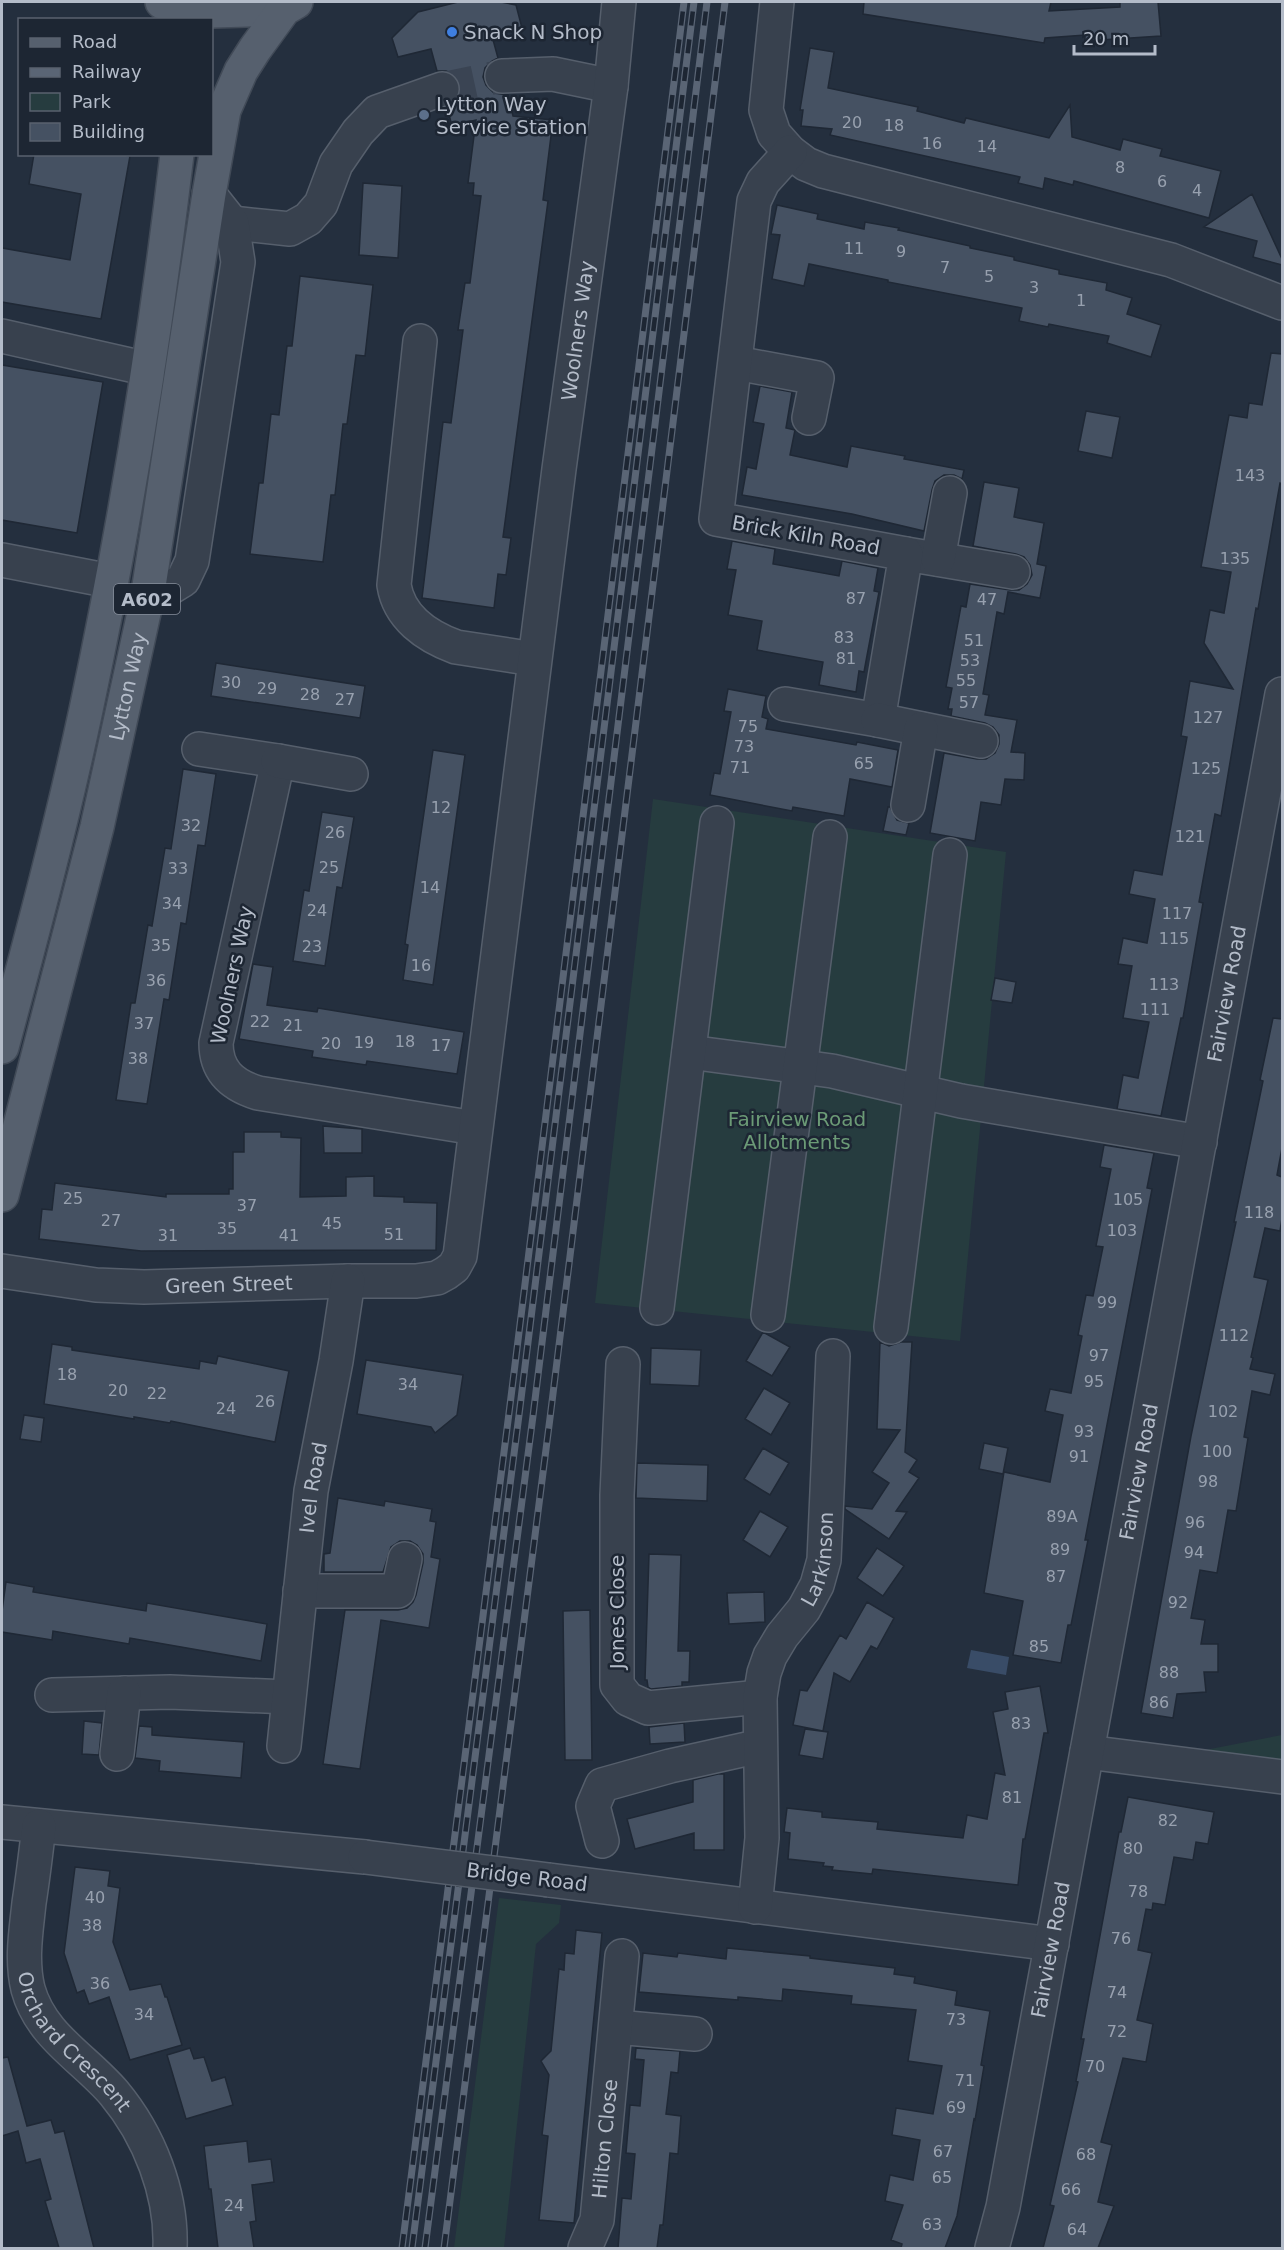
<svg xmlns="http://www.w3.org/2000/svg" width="1284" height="2250" font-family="'DejaVu Sans',sans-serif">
	<rect width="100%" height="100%" fill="#242f3e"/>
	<path fill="#263c3f" d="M653 799 1006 852 960 1341 595 1303Z
		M1282 1735V1761L1200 1751Z
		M499 1898 561 1905 559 1923 536 1944 504 2248H454Z"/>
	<path fill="#394c67" d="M971 1650 1009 1657 1006 1675 967 1668Z"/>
	<path fill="#455162" stroke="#1f2835" stroke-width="1.5" d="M458 2H501L516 5 522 28 492 36 498 58 492 61 485 68 483 77 486 85 494 93 508 95 513 116 553 120 543 200 548 201 503 537 511 538 506 575 498 574 494 608 422 598 443 422 451 423 463 330H458L465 283H470L481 196 473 195 474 183H468L476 120 452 126 447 107 457 101 460 92 459 82 454 74 446 71H437L431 49 398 57 392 38 418 12Z
		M864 2H1051L1049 11 1120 7V2H1158L1161 36 1085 41V35L1045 38 1044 43 863 14Z
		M810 48 834 52 828 88 918 107 917 111 964 123 966 118 1049 138 1070 105 1072 137 1120 150 1123 139 1162 149 1160 156 1221 171 1209 218 1074 181 1073 185 1045 178 1043 189 1018 183 1020 177 830 135 832 129 801 126 803 110H800Z
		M34 154H119L130 156 101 319 2 302V248L70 260 81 194 29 184Z
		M363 183 402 186 398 258 359 255Z
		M1252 194 1282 259V265L1253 257 1257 241 1204 227Z
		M777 205 818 214 817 219 864 229 865 222 899 228 898 230 970 246V248L1014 257V260L1059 270V274L1107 283 1106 290 1132 298 1127 314 1161 325 1151 357 1107 343 1109 336 1049 324 1048 327 1019 321 1022 308 888 282V280L809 264 804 286 772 279 780 235 771 234Z
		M300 276 373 285 365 356 356 355 347 424H343L335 495H331L323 562 250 554 259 483H263L271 414 279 415 287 346H292Z
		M1271 353 1282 354V484L1280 483 1258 609 1256 608 1221 816 1215 814 1199 902 1203 903 1183 1018H1181L1161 1116 1117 1109 1123 1075 1138 1078 1149 1022 1123 1018 1132 966 1118 964 1123 938 1147 943 1155 899 1129 894 1134 870 1162 875 1187 737 1181 736 1190 681 1233 689 1204 643 1210 610 1224 613 1231 572 1201 567 1229 415 1247 418 1249 403 1262 405Z
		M2 365 103 382 77 533 2 520Z
		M760 386 792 392 786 428 795 430 790 455 847 467 851 446 905 456 904 459 964 470 962 479 954 475H944L935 481 932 490 924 531 852 514 742 495 747 467 756 469 764 424 753 422Z
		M1086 411 1120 417 1112 458 1078 451Z
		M984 482 1019 488 1014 517 1044 523 1037 564 1046 566 1040 598 1008 592 1004 614 997 612 983 694 989 695 985 715 1017 720 1011 752 1025 753 1024 780 1005 779 1001 805 981 802 975 841 930 833 944 753 977 759H986L995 753 999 744V735L993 727 985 723 951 716 952 709H948L952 688 946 687 961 606 966 607 970 584 1010 590H1019L1027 584 1032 575 1030 565 1024 557 1016 554 973 546Z
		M732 541 775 549 773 564 839 576 842 561 878 568 874 591 879 592 866 661 864 672 859 671 856 692 819 685 823 662 757 650 762 621 728 615 736 570 727 569Z
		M216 663 365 686 360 718 211 696Z
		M728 689 766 696 762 717 768 719 766 729 856 745 857 742 898 750 892 787 850 779 844 816 793 807 792 811 710 795 714 773 720 774 731 712 724 711Z
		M433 750 465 755 433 985 403 980 408 945 405 944Z
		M183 769 216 774 205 846 198 845 186 924 181 923 169 1000 164 999 147 1104 116 1100 131 1003H135L148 925 152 926 165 848 171 849Z
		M888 807H890L897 820 909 823 906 835 883 831Z
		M322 812 354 817 342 888 337 887 325 966 293 961 304 890 309 891Z
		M253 964 273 967 267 1005 317 1012 318 1008 464 1032 457 1074 367 1061 366 1065 312 1057 313 1051 239 1039Z
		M995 978 1016 982 1012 1003 991 1000Z
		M1273 1018 1282 1019V1148L1277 1175 1282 1177V1218L1280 1231 1265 1228 1254 1277 1268 1280 1251 1357 1253 1358 1250 1369 1275 1374 1270 1395 1252 1391 1244 1437 1248 1438 1236 1511 1228 1510 1217 1573 1200 1570 1191 1618 1205 1620 1201 1644H1218V1672H1204L1206 1692 1177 1694 1173 1718 1141 1713 1191 1436 1236 1222H1234L1263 1081 1260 1080Z
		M323 1126 362 1129V1153H324Z
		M244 1132H281V1137L301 1138 300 1197 346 1196V1177L374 1176V1196L404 1197V1202L437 1203 436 1250 141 1251 39 1239 42 1209 52 1210 55 1183 166 1197V1194H229V1189H233V1152H244Z
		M1104 1145 1154 1153 1147 1188 1152 1189 1085 1540H1088L1071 1625H1068L1061 1663 1013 1655 1023 1601 984 1593 1004 1472 1050 1482 1063 1415 1045 1411 1050 1389 1071 1393 1082 1336 1078 1335 1086 1295 1093 1296 1103 1247 1096 1246 1111 1169 1100 1167Z
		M763 1332 790 1347 772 1376 746 1361Z
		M880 1342 889 1346 901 1342H912L905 1452 917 1460 909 1472 919 1478 896 1511 907 1512 889 1539 845 1509V1506L872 1509 889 1483 872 1472 900 1430 877 1429Z
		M52 1344 72 1347V1350L199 1369 200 1361 216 1364 218 1356 289 1371 275 1442 171 1421 170 1423 134 1417V1419L44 1404Z
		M651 1348 701 1350 699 1386 650 1384Z
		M366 1360 463 1375 457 1415 435 1433 431 1427 357 1414Z
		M764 1388 790 1403 771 1435 745 1419Z
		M24 1415 44 1418 41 1442 20 1439Z
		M984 1443 1008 1448 1003 1474 979 1469Z
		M763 1448 789 1463 770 1495 744 1479Z
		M637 1463 708 1465 707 1501 636 1498Z
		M338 1498 384 1506 385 1501 432 1509 430 1521 436 1522 431 1557 440 1559 429 1628 381 1620 360 1769 323 1764 345 1610H398L407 1608 413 1602 416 1595 423 1563V1554L417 1545 410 1541H400L391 1547 383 1572H324V1554L330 1553Z
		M760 1511 788 1527 770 1557 743 1540Z
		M877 1548 904 1566 883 1596 857 1578Z
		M649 1554 681 1555 678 1651H690L689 1682H682V1686L651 1689 648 1687 647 1680H645Z
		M6 1582 34 1587 33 1592 146 1611 147 1603 267 1624 261 1661 130 1638 129 1644 53 1631 52 1640 2 1632V1611Z
		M764 1592 765 1622 729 1624 727 1593Z
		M867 1602 894 1618 877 1649 871 1646 850 1682 834 1673 823 1731 793 1725 800 1690 807 1691 840 1635 846 1639Z
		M590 1610 592 1760H565L563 1611Z
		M1040 1686 1048 1733H1044L1025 1839H1023L1018 1885 873 1869 872 1874 832 1870 833 1867 823 1866 824 1863 788 1859 790 1833 784 1832 787 1808 822 1812V1817L878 1822 877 1829 963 1838 967 1815 987 1819 995 1773 1005 1775 993 1712 1008 1709 1005 1692Z
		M84 1721 102 1723 99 1755 82 1754Z
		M684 1723 685 1742 650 1744 649 1727Z
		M139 1726 152 1727V1735L244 1742 241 1778 159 1771 160 1761 135 1758Z
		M805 1729 828 1732 823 1759 799 1755Z
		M718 1774H724V1850H694V1833L635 1849 627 1819 693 1802V1780Z
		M1128 1797 1214 1812 1208 1844 1196 1842 1193 1860 1174 1857 1165 1905 1153 1903 1152 1910 1146 1909 1138 1950 1152 1953 1137 2020 1153 2024 1146 2062 1123 2058 1101 2142 1112 2145 1098 2202 1114 2206 1098 2248H1043L1054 2206 1050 2205 1078 2082 1076 2081 1084 2039H1081L1119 1832H1121Z
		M75 1867 110 1871 108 1886 120 1888 113 1942 130 1990 161 1984 165 1997H167L182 2045 130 2060 109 1997 89 2004 84 1990 77 1993 64 1953Z
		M576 1930 602 1933 574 2223 539 2220 548 2136 542 2135 549 2075 541 2061 551 2051 559 1969 564 1970 565 1953 574 1954Z
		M727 1948 810 1956V1958L895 1968 894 1974 915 1977 914 1983 957 1991 955 2005 990 2011 981 2065 984 2066 975 2120 974 2119 957 2216 945 2248H901L902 2244 891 2240 903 2205 885 2201 890 2175 913 2180 920 2140 892 2135 896 2108 933 2114 942 2066 908 2061 916 2010 851 2004 852 1996 783 1989 782 2001 738 1997V2000L639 1992 643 1953 677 1957 678 1953 726 1959Z
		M190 2048 194 2059 204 2057 212 2081 225 2077 233 2105 186 2119 167 2055Z
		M636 2048 680 2051 678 2073 671 2072 666 2114 681 2116 678 2154 670 2153 663 2225H660L657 2248H618L622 2198 631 2199 635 2154 626 2153 630 2105 640 2106 644 2060 635 2059Z
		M8 2057 27 2126 51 2120 55 2133 64 2131 94 2248H59L45 2201 51 2199 40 2159 26 2163 18 2131 2 2136V2058Z
		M247 2141 249 2162 271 2159 274 2182 252 2185 256 2221 250 2222 254 2248H218L211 2189H209L204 2146Z"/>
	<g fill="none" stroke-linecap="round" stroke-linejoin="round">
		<path stroke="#3a4453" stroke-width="33" stroke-dasharray="33 16" stroke-linecap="butt" d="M442 89 502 76"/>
		<defs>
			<g id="minor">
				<path d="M777 2 766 110 774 134 790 152 806 164 823 171 1171 260 1282 303"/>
				<path d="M502 76 553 74 611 86"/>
				<path d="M232 223 290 229 308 219 321 204 336 164 358 132 377 112 442 89"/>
				<path d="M2 336 148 369"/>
				<path d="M420 341 394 585C399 617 426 636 456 647L534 659"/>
				<path d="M736 363 817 378 809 418"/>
				<path d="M906 554 1013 572"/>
				<path d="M938 559 950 493"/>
				<path d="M2 560 105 580"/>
				<path d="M170 588 183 580 192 561 238 262 232 223 209 194"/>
				<path d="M785 704 878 720 906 554 716 519 754 201 763 182 790 152"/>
				<path d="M878 720 981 741"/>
				<path d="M199 749 278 761 216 1043C216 1071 232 1085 258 1093L475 1128"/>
				<path d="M278 761 351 774"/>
				<path d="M908 805 921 729"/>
				<path d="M689 1052 832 1071 961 1101 1200 1142"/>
				<path id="s1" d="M2 1271 96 1285 144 1287 348 1281H416L437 1278 446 1273 454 1267 460 1256 559 469 611 86 619 2"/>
				<path d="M657 1308 717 823"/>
				<path d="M768 1315 830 837"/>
				<path d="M891 1327 950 855"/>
				<path d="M623 1364 617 1495V1685L628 1699 648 1708 760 1697"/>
				<path d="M300 1591H398L405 1559"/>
				<path d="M52 1695 170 1692 288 1697"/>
				<path id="s2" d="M284 1746 311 1491 336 1361 348 1281"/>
				<path d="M1087 1752 1282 1777"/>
				<path d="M117 1754 124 1693"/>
				<path d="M2 1822 365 1857"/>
				<path id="s3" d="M39 1826C36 1852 33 1877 29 1903 26 1932 21 1960 28 1989 41 2036 84 2058 114 2093 149 2135 172 2193 170 2248"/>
				<path d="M602 1841 593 1806 602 1785 670 1766 760 1746"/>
				<path d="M549 1880 1052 1944"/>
				<path id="s4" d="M755 1907 762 1838 760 1697 764 1673 770 1656 782 1636 804 1609 817 1585 824 1560 833 1356"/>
				<path d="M616 2027 695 2034"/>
				<path id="s5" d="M585 2248 597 2220 622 1956"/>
				<path id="s6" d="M992 2248 1003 2207 1282 694"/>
			</g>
			<g id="major">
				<path d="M162 2 214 11 284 9"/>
				<path d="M2 1047C32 935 62 823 86 710 125 526 155 341 177 154"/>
				<path id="s7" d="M2 1195 97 827 147 599 209 194 224 110 241 71 255 49 284 9 296 2"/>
			</g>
		</defs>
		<use href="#minor" stroke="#565f6c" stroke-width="36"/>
		<use href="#major" stroke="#414a57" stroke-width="36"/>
		<use href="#minor" stroke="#38414e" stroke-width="33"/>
		<use href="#major" stroke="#56606e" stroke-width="33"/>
		<defs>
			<path id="rail" d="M402 2248 509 1413 684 2
				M412 2248 519 1415 694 2
				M425 2248 533 1416 707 2
				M444 2248 550 1418 725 2"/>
		</defs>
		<use href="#rail" stroke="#5a6575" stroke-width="7"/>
		<use href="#rail" stroke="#1d2633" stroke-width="4.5" stroke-dasharray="14" stroke-linecap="butt"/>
		<defs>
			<path id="minor-bridge" d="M365 1857 549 1880"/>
		</defs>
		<use href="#minor-bridge" stroke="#565f6c" stroke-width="36" stroke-linecap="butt"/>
		<use href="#minor-bridge" stroke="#38414e" stroke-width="33"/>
	</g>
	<circle fill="#3f7fe0" stroke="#1d2633" stroke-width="2" cx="452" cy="32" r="6"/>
	<circle fill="#5c6f8a" stroke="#1d2633" stroke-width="2" cx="424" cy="115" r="6"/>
	<g text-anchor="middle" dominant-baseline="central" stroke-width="5" stroke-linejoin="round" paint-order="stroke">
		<g font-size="16" fill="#98a1af">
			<text x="852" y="122">20</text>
			<text x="894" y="125">18</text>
			<text x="932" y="143">16</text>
			<text x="987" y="146">14</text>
			<text x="1120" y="167">8</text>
			<text x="1162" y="181">6</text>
			<text x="1197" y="190">4</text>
			<text x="854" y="248">11</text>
			<text x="901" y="251">9</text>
			<text x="945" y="267">7</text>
			<text x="989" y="276">5</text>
			<text x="1034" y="287">3</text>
			<text x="1081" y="300">1</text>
			<text x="1250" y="475">143</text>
			<text x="1235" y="558">135</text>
			<text x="856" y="598">87</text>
			<text x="987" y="599">47</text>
			<text x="844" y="637">83</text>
			<text x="974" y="640">51</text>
			<text x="846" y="658">81</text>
			<text x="970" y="660">53</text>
			<text x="966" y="680">55</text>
			<text x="231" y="682">30</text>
			<text x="267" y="688">29</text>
			<text x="310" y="694">28</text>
			<text x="345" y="699">27</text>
			<text x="969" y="702">57</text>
			<text x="1208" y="717">127</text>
			<text x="748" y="726">75</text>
			<text x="744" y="746">73</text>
			<text x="864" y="763">65</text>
			<text x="740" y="767">71</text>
			<text x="1206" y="768">125</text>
			<text x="441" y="807">12</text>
			<text x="191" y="825">32</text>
			<text x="335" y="832">26</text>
			<text x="1190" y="836">121</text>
			<text x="329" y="867">25</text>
			<text x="178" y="868">33</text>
			<text x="430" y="887">14</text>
			<text x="172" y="903">34</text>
			<text x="317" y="910">24</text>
			<text x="1177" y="913">117</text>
			<text x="1174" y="938">115</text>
			<text x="161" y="945">35</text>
			<text x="312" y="946">23</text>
			<text x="421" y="965">16</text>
			<text x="156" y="980">36</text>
			<text x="1164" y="984">113</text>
			<text x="1155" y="1009">111</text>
			<text x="260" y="1021">22</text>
			<text x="144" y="1023">37</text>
			<text x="293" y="1025">21</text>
			<text x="405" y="1041">18</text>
			<text x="364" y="1042">19</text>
			<text x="331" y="1043">20</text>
			<text x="441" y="1045">17</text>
			<text x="138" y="1058">38</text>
			<text x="73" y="1198">25</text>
			<text x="1128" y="1199">105</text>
			<text x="247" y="1205">37</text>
			<text x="1259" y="1212">118</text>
			<text x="111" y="1220">27</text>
			<text x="332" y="1223">45</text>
			<text x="227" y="1228">35</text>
			<text x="1122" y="1230">103</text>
			<text x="394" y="1234">51</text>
			<text x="168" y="1235">31</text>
			<text x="289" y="1235">41</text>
			<text x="1107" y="1302">99</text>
			<text x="1234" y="1335">112</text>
			<text x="1099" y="1355">97</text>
			<text x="67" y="1374">18</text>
			<text x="1094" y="1381">95</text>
			<text x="408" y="1384">34</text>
			<text x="118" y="1390">20</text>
			<text x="157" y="1393">22</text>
			<text x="265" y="1401">26</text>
			<text x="226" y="1408">24</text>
			<text x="1223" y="1411">102</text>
			<text x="1084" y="1431">93</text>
			<text x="1217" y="1451">100</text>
			<text x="1079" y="1456">91</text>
			<text x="1208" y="1481">98</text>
			<text x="1062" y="1516">89A</text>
			<text x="1195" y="1522">96</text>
			<text x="1060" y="1549">89</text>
			<text x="1194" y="1552">94</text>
			<text x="1056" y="1576">87</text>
			<text x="1178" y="1602">92</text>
			<text x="1039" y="1646">85</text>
			<text x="1169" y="1672">88</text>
			<text x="1159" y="1702">86</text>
			<text x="1021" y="1723">83</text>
			<text x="1012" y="1797">81</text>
			<text x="1168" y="1820">82</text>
			<text x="1133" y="1848">80</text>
			<text x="1138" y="1891">78</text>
			<text x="95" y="1897">40</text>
			<text x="92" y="1925">38</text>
			<text x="1121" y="1938">76</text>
			<text x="100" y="1983">36</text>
			<text x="1117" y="1992">74</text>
			<text x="144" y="2014">34</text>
			<text x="956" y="2019">73</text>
			<text x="1117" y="2031">72</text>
			<text x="1095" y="2066">70</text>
			<text x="965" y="2080">71</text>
			<text x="956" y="2107">69</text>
			<text x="943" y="2151">67</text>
			<text x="1086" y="2154">68</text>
			<text x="942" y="2177">65</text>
			<text x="1071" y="2189">66</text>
			<text x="234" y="2205">24</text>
			<text x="932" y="2224">63</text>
			<text x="1077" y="2229">64</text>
		</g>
		<rect fill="#1d2633" stroke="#878f9c" stroke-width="1.5" x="114" y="584" width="66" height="30" rx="4.5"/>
		<g font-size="18" font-weight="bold" fill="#b4bcc9">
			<text x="147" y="599">A602</text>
		</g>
		<g font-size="20" fill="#b4bcc9" stroke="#1d2633" text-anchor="start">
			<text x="464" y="32">Snack N Shop</text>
			<text x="436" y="104">Lytton Way<tspan x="436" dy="23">Service Station</tspan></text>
		</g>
		<g font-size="20" fill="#b4bcc9" stroke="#1d2633">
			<text stroke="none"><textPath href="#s1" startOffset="1402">Woolners Way</textPath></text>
			<text transform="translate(806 535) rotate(10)">Brick Kiln Road</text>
			<text stroke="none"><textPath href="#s7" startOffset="524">Lytton Way</textPath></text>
			<text transform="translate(232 975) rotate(-78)">Woolners Way</text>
			<text stroke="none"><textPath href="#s6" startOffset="1276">Fairview Road</textPath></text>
			<text stroke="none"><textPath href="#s1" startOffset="228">Green Street</textPath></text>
			<text stroke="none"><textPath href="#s6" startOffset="790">Fairview Road</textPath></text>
			<text stroke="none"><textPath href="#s2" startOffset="260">Ivel Road</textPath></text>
			<text stroke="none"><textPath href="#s4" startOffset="364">Larkinson</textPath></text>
			<text transform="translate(617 1612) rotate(-90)">Jones Close</text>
			<text transform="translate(527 1877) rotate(7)">Bridge Road</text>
			<text stroke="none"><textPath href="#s6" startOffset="304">Fairview Road</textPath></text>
			<text stroke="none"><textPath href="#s3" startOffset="234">Orchard Crescent</textPath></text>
			<text stroke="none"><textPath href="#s5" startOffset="112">Hilton Close</textPath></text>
		</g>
		<g font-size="20" fill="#6b9a76" stroke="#1d2633">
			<text x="797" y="1119">Fairview Road<tspan x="797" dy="23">Allotments</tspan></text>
		</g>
	</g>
	<rect width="1284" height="2250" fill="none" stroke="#b4bcc9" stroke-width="6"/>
	<rect x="18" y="18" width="195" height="138" fill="#1d2633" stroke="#59626f" stroke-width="1.5"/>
	<rect x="30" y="38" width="30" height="9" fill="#56606e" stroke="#59626f" stroke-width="1.5"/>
	<text x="72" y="48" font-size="18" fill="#b4bcc9">Road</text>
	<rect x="30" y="68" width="30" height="9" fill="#5a6575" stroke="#59626f" stroke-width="1.5"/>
	<text x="72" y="78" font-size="18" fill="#b4bcc9">Railway</text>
	<rect x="30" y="93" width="30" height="18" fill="#263c3f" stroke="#59626f" stroke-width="1.5"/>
	<text x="72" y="108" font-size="18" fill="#b4bcc9">Park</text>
	<rect x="30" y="123" width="30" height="18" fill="#455162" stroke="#59626f" stroke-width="1.5"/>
	<text x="72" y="138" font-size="18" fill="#b4bcc9">Building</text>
	<path d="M1074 45v9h81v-9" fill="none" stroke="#b4bcc9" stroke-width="3"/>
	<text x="1083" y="45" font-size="18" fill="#b4bcc9" stroke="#1d2633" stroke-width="4.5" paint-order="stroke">20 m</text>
</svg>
